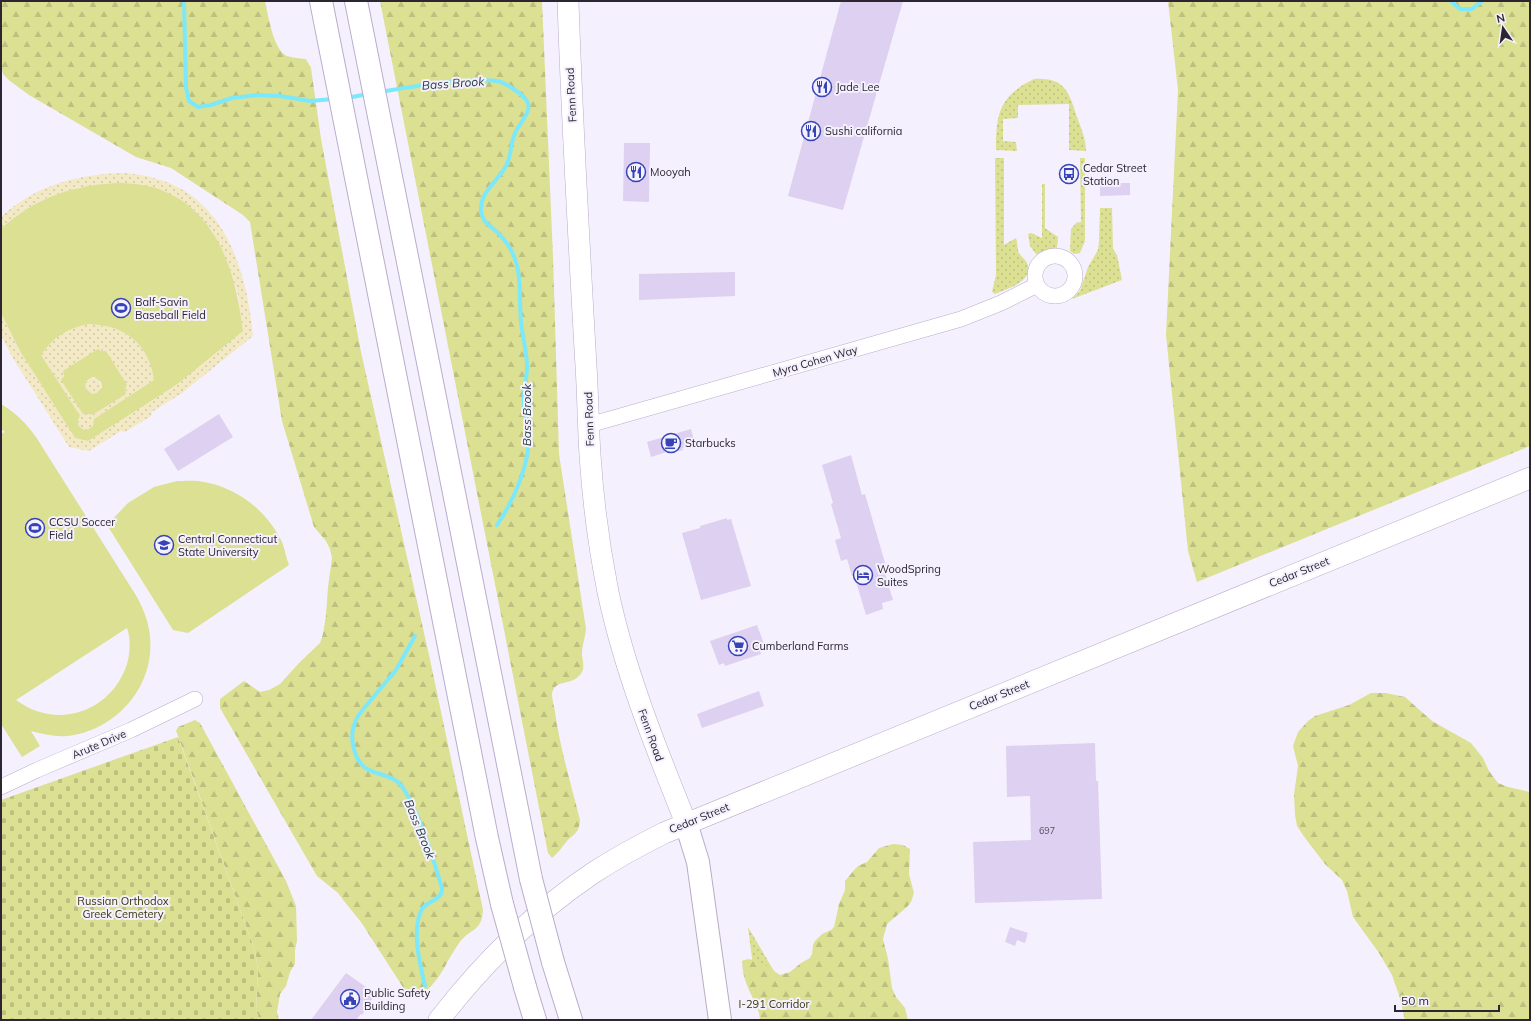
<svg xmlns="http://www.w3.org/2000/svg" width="1531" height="1021" font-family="Mulish,sans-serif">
	<defs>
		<pattern id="grass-dots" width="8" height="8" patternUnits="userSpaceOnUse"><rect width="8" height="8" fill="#dce092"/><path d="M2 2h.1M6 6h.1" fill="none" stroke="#bdc07e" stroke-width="1.8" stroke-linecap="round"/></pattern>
		<pattern id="forest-firs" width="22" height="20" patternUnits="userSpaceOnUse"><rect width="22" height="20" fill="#dce092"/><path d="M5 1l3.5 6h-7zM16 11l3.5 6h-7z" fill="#bdc07e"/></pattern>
		<pattern id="sand-dots" width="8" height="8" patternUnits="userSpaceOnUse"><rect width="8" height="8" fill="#f3e9c4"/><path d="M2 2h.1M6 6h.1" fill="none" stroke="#d0c8a9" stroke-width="1.8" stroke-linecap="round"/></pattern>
		<pattern id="cemetery-stones" width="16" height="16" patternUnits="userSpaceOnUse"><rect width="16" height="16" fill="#dce092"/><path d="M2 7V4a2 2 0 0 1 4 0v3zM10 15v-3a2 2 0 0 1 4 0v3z" fill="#bdc07e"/></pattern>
	</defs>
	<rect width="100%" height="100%" fill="#f5f0fd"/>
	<path fill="url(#grass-dots)" d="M1034 79C1065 77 1069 92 1077 117 1081 128 1086 139 1086 151L1069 150V104L1018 105V118L1003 119V141L1016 142 1017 151 996 150C996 114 999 96 1034 79Z
		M995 158H1004V245L1016 238C1018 243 1017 249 1019 253 1022 258 1027 260 1028 266 1031 283 1006 289 995 294L992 292 996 275Z
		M1080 158H1085V241L1080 253 1074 254 1070 251 1071 229 1076 223 1081 222Z
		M1042 184H1045V228L1058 237 1057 248 1036 254 1030 246 1028 234 1031 233 1042 238Z
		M1100 208H1112L1113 249 1117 255 1122 280 1072 299 1080 291 1088 267 1098 250 1099 242Z
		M748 927 803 1020H760Z"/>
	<path fill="url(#forest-firs)" d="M1 1H265C268 14 273 50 287 56 293 58 300 58 306 59L311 68 321 139 361 352 429 655 483 910C482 932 470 928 459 943 448 958 441 979 426 991 423 994 417 995 412 997L408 995 361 922 344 901 338 893 317 876 220 708V699L244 681 260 692 269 690 280 684 299 663 320 643 323 634 326 615 328 587 332 558 330 549 326 541 314 527 282 421 250 222 243 215 171 168 136 157 29 95 10 81 3 74 1 65Z
		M380 1H542L553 257 559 454 586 629C585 638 582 646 582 654 582 659 585 667 582 672 573 688 555 677 552 694 552 699 554 706 555 712 560 748 571 784 580 820 579 833 575 833 567 841 562 847 558 853 552 858L548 853Z
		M1168 1H1530V446L1197 582 1188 551 1166 335 1178 90Z
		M1371 693H1386L1405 697 1432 721 1471 743 1483 758 1489 771 1498 783 1508 787 1530 792V1020H1405L1399 995 1392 975 1379 953 1353 917 1347 891 1342 880 1325 864 1305 838 1297 826 1295 815 1294 794 1298 766 1293 746 1298 732 1308 721 1315 716 1349 705Z
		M195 720 200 723 286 881 296 906 297 941 295 950V964L290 972 286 986 280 994 277 1012 279 1020H259L256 1009 258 970 255 951 177 733 176 731 178 727Z
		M893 844 903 845 910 849 909 874 914 893 911 902 907 907 887 924 883 939 888 959 892 988 896 997 905 1008 908 1020H761C756 997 743 988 742 961 754 954 770 969 780 975L790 972 801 963 810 958 812 954 813 945 815 941 822 934 831 930 834 927 839 904 845 890V881L855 869 858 866 867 862 879 848Z"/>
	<path fill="url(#sand-dots)" fill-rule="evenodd" d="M124 173C135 174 146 175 157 179 226 198 247 273 253 336L182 393 152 412 151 416 125 432 121 431 89 451 69 447 11 355 1 335V313L20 351 75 438 88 441 243 331 238 295 227 262 211 229 193 209 80 187 47 198 33 205 19 214 1 229V217C36 185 78 174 124 173Z
		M89 324C125 325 149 344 154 380L94 419 93 426 87 430C79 429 76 423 79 416L41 355C54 336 66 329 89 324ZM99 350 104 351 126 386 125 392 92 415 89 414 83 413 63 378 64 373Z
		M85 386a8 8 0 1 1 16 0a8 8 0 1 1-16 0Z"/>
	<path fill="url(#cemetery-stones)" d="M178 737 255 951 258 970 256 1009 259 1020H1V800Z"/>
	<path fill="#dce092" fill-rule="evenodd" d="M122 183C135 184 149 185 161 190 219 212 236 275 243 331L176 385 88 441 75 438 20 351 1 313V229C35 197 76 184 122 183ZM89 324C125 325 149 344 154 380L94 419 93 426 87 430C79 429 75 423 80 416L41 355C53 337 68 328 89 324Z
		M98 349 101 351H106L127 385 125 389 126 394 92 415 89 414H83L61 380 64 376 63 371ZM94 377 101 382 102 387 97 393 92 394 86 389C84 383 87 378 94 377Z
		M1 404C16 413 26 423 36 437L137 597C144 610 149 623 150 637 155 686 116 731 67 736 55 737 43 734 31 731L40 746 22 757 1 724V434L5 432 1 429ZM127 628C131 639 130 653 127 664 111 713 56 730 16 700Z
		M177 481C185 481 196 480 204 482 238 488 267 511 282 542 285 549 286 558 289 565L188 633 173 630 107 525 128 503 154 487Z"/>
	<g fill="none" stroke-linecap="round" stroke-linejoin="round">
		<path stroke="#7be8fb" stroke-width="4" d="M184 1 186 87 189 101 198 107 211 105 232 98 258 95 280 96 310 101 334 99
			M1451 1 1460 9H1472L1482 1
			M380 92C408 87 435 83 463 81 474 81 486 79 497 81 504 82 523 94 527 101 533 110 520 123 516 131 510 142 512 155 506 166 498 181 479 193 481 211 483 225 491 225 499 234 507 242 513 252 516 262 522 281 519 302 521 321 522 336 527 351 527 366 527 379 523 391 524 403 524 413 528 423 529 433 530 464 514 500 497 525
			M347 98 368 94
			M415 636 396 670 360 713C353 724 351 732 353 745 361 785 389 764 405 791 422 821 432 855 442 888 443 900 428 900 422 909 411 929 420 965 425 986"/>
	</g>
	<path fill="#ded0f0" d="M841 1H903L843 210 788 196Z
		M624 143H650L649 202 623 201Z
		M1100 183H1130V195L1100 196Z
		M735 272V296L639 300V274Z
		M219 414 233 437 178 471 164 449Z
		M691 429 695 444 682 448 683 450 670 453V451L651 457 647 442Z
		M851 455 862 495 865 494 886 566 883 567 893 600 882 603 883 609 866 615 854 575 852 576 847 559 841 561 835 540 841 538 831 504 833 503 822 465Z
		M727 518V520L731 519 751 586 701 600 682 533 700 528V526Z
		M757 625 766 649 760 650 761 654 725 666 724 663 719 665 710 641Z
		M759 691 764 706 702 728 697 714Z
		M1095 743 1096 781H1098L1102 899 975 903 973 842 1031 840 1030 796 1007 797 1006 746Z
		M1010 927 1028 933 1025 943 1017 940 1015 946 1005 942Z
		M346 973 376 994 369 1003 370 1004 362 1015 361 1014 356 1020H311Z"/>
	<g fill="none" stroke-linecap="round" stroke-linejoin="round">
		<defs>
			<path id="minor" d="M1035 276a20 20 0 1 1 40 0a20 20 0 1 1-40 0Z
				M589 425 961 319 1001 303 1037 285
				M1 787 37 770 131 730 195 699"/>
			<path id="secondary" d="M568 1C572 123 579 245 586 366 588 396 588 425 590 455 593 501 599 547 608 592 625 672 656 748 686 823
				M439 1020C482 964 535 912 593 873 616 858 640 845 664 833L1530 478"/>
			<path id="motorway" d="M321 1 487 838 502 904
				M356 1 531 879
				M686 823 698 862 720 1020
				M553 962 571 1020
				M525 987 535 1020"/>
		</defs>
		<use href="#minor" stroke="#b9accb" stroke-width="16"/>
		<use href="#secondary" stroke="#b9accb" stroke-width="22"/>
		<use href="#motorway" stroke="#b9accb" stroke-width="24"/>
		<use href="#minor" stroke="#fff" stroke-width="15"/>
		<use href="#secondary" stroke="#fff" stroke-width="21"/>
		<use href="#motorway" stroke="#fff" stroke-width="22"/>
		<defs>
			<path id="motorway-bridge" d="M531 879 553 962
				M502 904 525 987"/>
		</defs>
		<use href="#motorway-bridge" stroke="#b9accb" stroke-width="24" stroke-linecap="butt"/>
		<use href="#motorway-bridge" stroke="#fff" stroke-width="22"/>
	</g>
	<defs>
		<symbol id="restaurant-ring" viewBox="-11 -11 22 22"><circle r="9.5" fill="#f5f0fd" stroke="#3744b7" stroke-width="1.5"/><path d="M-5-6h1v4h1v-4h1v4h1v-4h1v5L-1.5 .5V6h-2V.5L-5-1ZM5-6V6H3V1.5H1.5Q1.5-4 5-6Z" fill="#3744b7"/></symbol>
		<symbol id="bus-ring" viewBox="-11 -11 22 22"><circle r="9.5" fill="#f5f0fd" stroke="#3744b7" stroke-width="1.5"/><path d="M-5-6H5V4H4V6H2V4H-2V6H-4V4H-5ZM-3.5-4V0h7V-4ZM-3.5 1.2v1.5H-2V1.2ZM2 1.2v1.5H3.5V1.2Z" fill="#3744b7"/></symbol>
		<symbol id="stadium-ring" viewBox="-11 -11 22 22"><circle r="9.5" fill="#f5f0fd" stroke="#3744b7" stroke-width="1.5"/><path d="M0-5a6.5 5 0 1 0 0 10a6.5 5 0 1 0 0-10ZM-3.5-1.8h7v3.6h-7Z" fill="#3744b7"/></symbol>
		<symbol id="cafe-ring" viewBox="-11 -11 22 22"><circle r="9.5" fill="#f5f0fd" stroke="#3744b7" stroke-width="1.5"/><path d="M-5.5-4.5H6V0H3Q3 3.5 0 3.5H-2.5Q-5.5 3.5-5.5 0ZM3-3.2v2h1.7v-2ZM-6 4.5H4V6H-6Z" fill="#3744b7"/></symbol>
		<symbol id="university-ring" viewBox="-11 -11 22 22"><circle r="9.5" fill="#f5f0fd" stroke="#3744b7" stroke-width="1.5"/><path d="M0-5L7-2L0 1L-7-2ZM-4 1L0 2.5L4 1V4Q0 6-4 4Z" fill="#3744b7"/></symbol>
		<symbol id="hotel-ring" viewBox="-11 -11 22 22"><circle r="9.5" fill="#f5f0fd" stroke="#3744b7" stroke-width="1.5"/><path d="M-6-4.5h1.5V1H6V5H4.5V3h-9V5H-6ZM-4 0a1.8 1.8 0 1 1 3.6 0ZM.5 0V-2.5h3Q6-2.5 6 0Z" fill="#3744b7"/></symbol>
		<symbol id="supermarket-ring" viewBox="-11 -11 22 22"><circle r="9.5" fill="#f5f0fd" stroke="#3744b7" stroke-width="1.5"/><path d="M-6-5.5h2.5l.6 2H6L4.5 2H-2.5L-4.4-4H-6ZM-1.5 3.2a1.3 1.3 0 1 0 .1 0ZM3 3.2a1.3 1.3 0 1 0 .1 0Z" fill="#3744b7"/></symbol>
		<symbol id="civic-ring" viewBox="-11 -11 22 22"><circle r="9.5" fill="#f5f0fd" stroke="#3744b7" stroke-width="1.5"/><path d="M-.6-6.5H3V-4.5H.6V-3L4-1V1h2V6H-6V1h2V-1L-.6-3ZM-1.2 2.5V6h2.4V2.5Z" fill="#3744b7"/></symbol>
	</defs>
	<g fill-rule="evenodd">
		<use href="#restaurant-ring" x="811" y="76" width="22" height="22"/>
		<use href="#restaurant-ring" x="800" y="120" width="22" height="22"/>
		<use href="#restaurant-ring" x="625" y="161" width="22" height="22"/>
		<use href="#bus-ring" x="1058" y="163" width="22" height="22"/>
		<use href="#stadium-ring" x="110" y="297" width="22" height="22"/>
		<use href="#cafe-ring" x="660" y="432" width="22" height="22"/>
		<use href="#stadium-ring" x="24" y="517" width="22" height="22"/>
		<use href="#university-ring" x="153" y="534" width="22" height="22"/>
		<use href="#hotel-ring" x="852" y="564" width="22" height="22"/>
		<use href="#supermarket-ring" x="727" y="635" width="22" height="22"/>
		<use href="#civic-ring" x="339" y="988" width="22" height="22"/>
	</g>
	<g text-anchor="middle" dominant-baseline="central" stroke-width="4" stroke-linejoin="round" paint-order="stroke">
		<g font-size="9" fill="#585062">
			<text x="1047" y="830">697</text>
		</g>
		<g font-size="11" fill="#2b2632" stroke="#f5f0fd" text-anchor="start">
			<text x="836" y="87">Jade Lee</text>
			<text x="825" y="131">Sushi california</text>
			<text x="1083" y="168">Cedar Street<tspan x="1083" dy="13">Station</tspan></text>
			<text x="650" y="172">Mooyah</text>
			<text x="135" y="302">Balf-Savin<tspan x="135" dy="13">Baseball Field</tspan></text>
			<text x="685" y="443">Starbucks</text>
			<text x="49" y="522">CCSU Soccer<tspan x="49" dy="13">Field</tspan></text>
			<text x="178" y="539">Central Connecticut<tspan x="178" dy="13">State University</tspan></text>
			<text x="877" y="569">WoodSpring<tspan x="877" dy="13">Suites</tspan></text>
			<text x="752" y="646">Cumberland Farms</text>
			<text x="364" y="993">Public Safety<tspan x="364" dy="13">Building</tspan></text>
		</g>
		<g font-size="11" fill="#2b2632" stroke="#f5f0fd">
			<text transform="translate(571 95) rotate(-93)">Fenn Road</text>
			<text transform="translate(815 361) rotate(-16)">Myra Cohen Way</text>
			<text transform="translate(589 419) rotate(-92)">Fenn Road</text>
			<text transform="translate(1299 572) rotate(-22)">Cedar Street</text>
			<text transform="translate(999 695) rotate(-22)">Cedar Street</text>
			<text transform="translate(651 735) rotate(70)">Fenn Road</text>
			<text transform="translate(99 744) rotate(-23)">Arute Drive</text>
			<text transform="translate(699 818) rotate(-22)">Cedar Street</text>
		</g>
		<g font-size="11" fill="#37380a" stroke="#f5f0fd">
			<text x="123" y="901">Russian Orthodox<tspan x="123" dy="13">Greek Cemetery</tspan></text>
			<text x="774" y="1004">I-291 Corridor</text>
		</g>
		<g font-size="12" font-style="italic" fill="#243d42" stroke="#f5f0fd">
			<text transform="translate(453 83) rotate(-4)">Bass Brook</text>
			<text transform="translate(526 415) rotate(-90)">Bass Brook</text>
			<text transform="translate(420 829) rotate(68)">Bass Brook</text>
		</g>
	</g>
	<rect width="1531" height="1021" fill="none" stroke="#2b2632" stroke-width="4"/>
	<g transform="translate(1503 28) rotate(347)" stroke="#f5f0fd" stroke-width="3" paint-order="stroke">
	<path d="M0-3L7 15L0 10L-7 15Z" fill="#2b2632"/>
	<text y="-6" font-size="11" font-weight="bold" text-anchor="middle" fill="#2b2632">N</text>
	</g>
	<path d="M1395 1005v6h104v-6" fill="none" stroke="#2b2632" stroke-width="2"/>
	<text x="1401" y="1005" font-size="12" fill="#2b2632" stroke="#f5f0fd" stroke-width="3" paint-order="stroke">50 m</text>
</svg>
